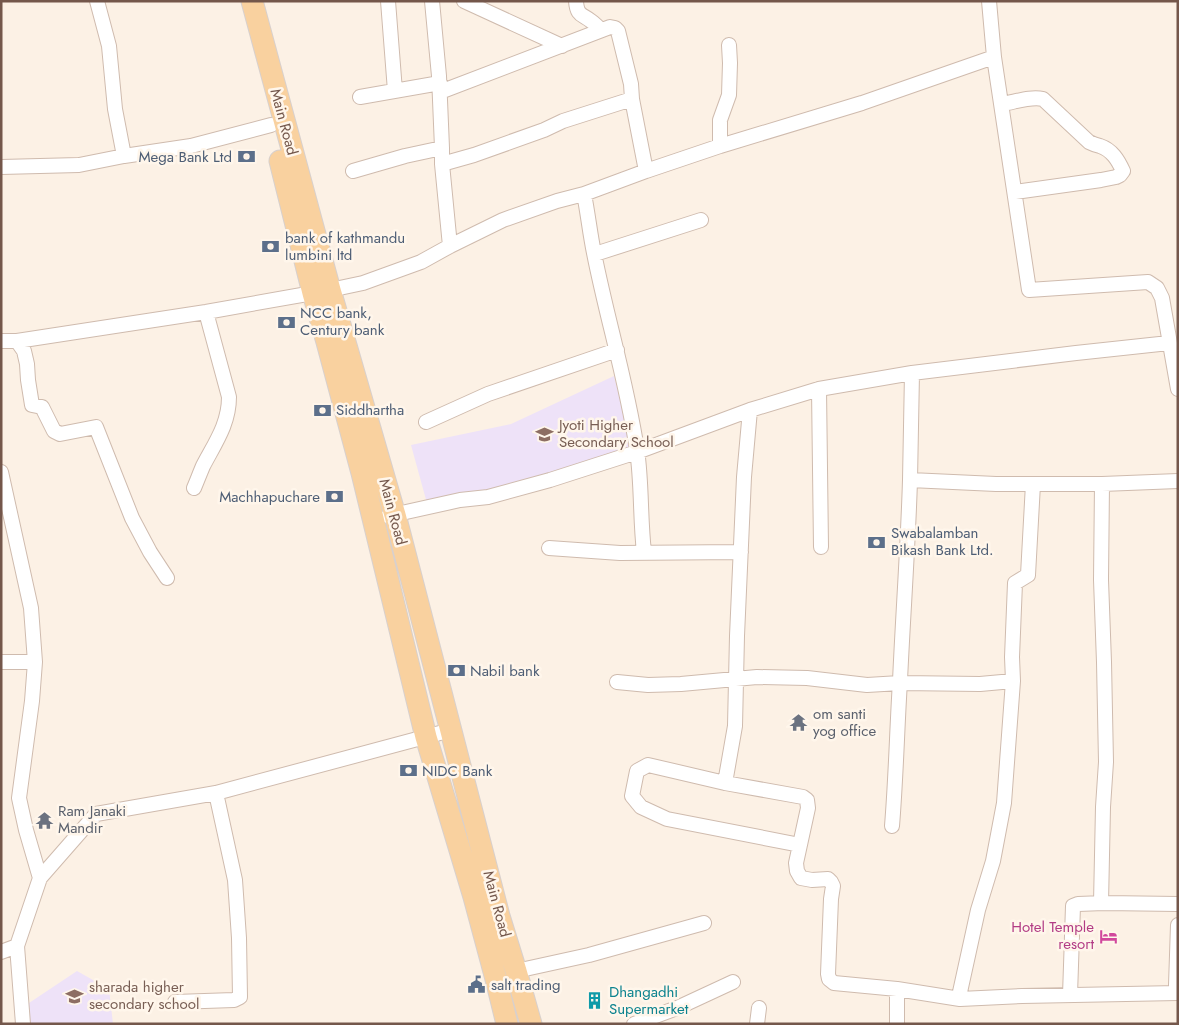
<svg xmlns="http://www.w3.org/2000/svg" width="1179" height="1025" font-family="Jost,sans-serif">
	<rect width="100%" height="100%" fill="#fcf1e5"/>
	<path fill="#eee2f8" d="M614 376 632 447 489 492 428 507 411 445 511 424Z
		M77 971 109 989 113 1024H27L29 1003Z"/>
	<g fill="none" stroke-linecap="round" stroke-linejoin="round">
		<defs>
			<path id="minor" d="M97 1 109 46 115 109 124 156
				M388 1 395 91
				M464 1 562 46
				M576 1C577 16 582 14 591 21 595 24 598 27 601 30
				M989 1 994 57 1029 290 1148 282 1157 288 1162 298 1178 389
				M440 92 610 27 615 28 618 31 631 84 632 99 563 121 544 130 474 155 442 164
				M360 97 440 83
				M632 99 646 171
				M1002 104C1015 102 1031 96 1043 99L1089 142C1093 144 1096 145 1100 146 1112 150 1118 160 1123 171L1120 175 1116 177 1101 180 1015 192
				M720 146V120L729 95 730 63 729 45
				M1 167 79 165 124 156 191 146 271 125
				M353 171 405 156 442 148
				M584 194C588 214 590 234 594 253 607 319 627 383 637 450 642 484 640 518 644 552
				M450 246 503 220 557 201 584 194 646 171 720 146 862 103 994 57
				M595 254 701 220
				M1 341H17L206 312 330 290 363 283 421 262 450 246 442 164V148L439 76 432 1
				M17 341 24 351 27 364 28 380 32 405 42 407 54 431 60 434 96 427 132 518 150 552 167 578
				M912 373 1076 353 1169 343
				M819 389 821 547
				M750 410 744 477 737 636 735 726 725 783 648 765 637 771 632 796 641 807 667 819 800 845
				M426 422 488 394 617 350
				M1 472 31 608 35 662 32 701 19 798 26 830 40 878 17 946 23 1024
				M1033 484 1028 575 1015 583 1012 657 1013 681 1004 803 993 861 978 910 960 992V999L1022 996 1178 993
				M194 488C197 481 200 473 203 466 215 443 229 424 229 397L206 312
				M388 516 460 500 488 497 550 480 637 452 750 410 819 389 912 373 910 480 996 484H1102L1178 481
				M549 548 620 553 741 552
				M1 662H35
				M617 682 648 685 681 684 757 677 807 678 867 685 900 683 980 684 1013 681
				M725 783 803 797 807 800 808 808 796 863 797 871 801 878 812 880 828 879 831 882 833 886 831 899 828 974 829 979 834 983 897 989 960 999
				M892 826C896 777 897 729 900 681 903 614 908 547 910 480
				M40 878 96 814 216 793 451 730
				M1101 903 1103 807 1106 762 1104 662 1101 580 1102 484
				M1178 925 1176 985 1178 990
				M1 952 17 946
				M516 971 589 955 704 923
				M897 989V1024
				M1070 995 1073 906 1078 904 1104 903 1178 904
				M175 1002 234 1000 240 997 239 938 235 880 216 793
				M634 1024 677 1008 733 982
				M757 1024 759 1008"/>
			<path id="primary" d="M252 1 330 290 395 515 499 916 516 971 531 1024
				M280 161 313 293 327 342 362 473 426 737 474 897 496 979 507 1024"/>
		</defs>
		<use href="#minor" stroke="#cfbbae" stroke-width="16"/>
		<use href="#primary" stroke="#d8d0cd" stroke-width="23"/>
		<use href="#minor" stroke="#fff" stroke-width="14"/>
		<use href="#primary" stroke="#f9d19f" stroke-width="21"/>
	</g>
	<defs>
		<symbol id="bank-bare" viewBox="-9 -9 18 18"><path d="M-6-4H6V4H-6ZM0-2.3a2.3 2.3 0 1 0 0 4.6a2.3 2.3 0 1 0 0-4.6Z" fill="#5c6f8a" stroke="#fff6eb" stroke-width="2.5" paint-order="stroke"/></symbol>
		<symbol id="school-bare" viewBox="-9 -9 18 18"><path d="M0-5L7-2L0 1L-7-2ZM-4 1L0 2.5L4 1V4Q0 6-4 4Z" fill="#8d6e63" stroke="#fff6eb" stroke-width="2.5" paint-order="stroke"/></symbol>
		<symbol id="temple-bare" viewBox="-9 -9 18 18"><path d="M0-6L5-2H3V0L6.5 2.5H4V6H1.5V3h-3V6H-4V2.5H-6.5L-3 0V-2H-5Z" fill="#6b7280" stroke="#fff6eb" stroke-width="2.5" paint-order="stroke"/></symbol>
		<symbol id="hotel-bare" viewBox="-9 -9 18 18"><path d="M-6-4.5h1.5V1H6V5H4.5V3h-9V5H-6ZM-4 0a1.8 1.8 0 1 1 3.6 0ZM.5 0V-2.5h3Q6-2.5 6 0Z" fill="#d1479c" stroke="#fff6eb" stroke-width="2.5" paint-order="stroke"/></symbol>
		<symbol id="civic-bare" viewBox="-9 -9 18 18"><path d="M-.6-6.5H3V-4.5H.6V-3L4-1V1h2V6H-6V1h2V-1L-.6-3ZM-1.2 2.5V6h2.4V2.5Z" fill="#5c6f8a" stroke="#fff6eb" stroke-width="2.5" paint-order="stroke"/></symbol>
		<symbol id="university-bare" viewBox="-9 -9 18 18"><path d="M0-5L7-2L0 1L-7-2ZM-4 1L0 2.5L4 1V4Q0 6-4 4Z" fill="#8d6e63" stroke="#fff6eb" stroke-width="2.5" paint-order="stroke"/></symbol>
		<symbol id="building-bare" viewBox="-9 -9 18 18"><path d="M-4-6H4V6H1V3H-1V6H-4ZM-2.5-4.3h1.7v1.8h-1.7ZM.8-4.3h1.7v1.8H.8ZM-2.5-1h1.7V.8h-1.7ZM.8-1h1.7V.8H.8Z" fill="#0f9aa8" stroke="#fff6eb" stroke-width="2.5" paint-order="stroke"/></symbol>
	</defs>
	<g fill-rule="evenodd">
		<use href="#bank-bare" x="234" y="144" width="25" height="25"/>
		<use href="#bank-bare" x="258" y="234" width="25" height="25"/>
		<use href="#bank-bare" x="274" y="310" width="25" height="25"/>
		<use href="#bank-bare" x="310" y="398" width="25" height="25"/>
		<use href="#school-bare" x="532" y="422" width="25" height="25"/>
		<use href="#bank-bare" x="322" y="484" width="25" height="25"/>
		<use href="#bank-bare" x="864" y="530" width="25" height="25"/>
		<use href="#bank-bare" x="444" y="658" width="25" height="25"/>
		<use href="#temple-bare" x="786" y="710" width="25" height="25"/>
		<use href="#bank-bare" x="396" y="758" width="25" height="25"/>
		<use href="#temple-bare" x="32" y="808" width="25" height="25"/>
		<use href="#hotel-bare" x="1096" y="924" width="25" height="25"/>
		<use href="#civic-bare" x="464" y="972" width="25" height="25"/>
		<use href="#university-bare" x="62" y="984" width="25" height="25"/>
		<use href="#building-bare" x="582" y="988" width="25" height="25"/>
	</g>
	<g text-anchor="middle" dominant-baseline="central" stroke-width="5" stroke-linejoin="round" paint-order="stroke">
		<g font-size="15" fill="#74574b" stroke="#fff6eb">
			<text transform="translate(284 122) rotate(75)">Main Road</text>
			<text transform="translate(393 512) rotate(75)">Main Road</text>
			<text transform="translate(497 904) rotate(75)">Main Road</text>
		</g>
		<g font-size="15" fill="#4e5e75" stroke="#fff6eb" text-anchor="start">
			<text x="232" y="157" text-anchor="end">Mega Bank Ltd</text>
			<text x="285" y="238">bank of kathmandu<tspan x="285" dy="17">lumbini ltd</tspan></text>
			<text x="300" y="313">NCC bank,<tspan x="300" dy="17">Century bank</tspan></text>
			<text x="336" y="410">Siddhartha</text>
			<text x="320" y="497" text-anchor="end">Machhapuchare</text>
			<text x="891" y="533">Swabalamban<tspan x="891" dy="17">Bikash Bank Ltd.</tspan></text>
			<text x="470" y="671">Nabil bank</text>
			<text x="422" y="771">NIDC Bank</text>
			<text x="491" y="985">salt trading</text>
		</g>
		<g font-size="15" fill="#785e54" stroke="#fff6eb" text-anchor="start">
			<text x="559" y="425">Jyoti Higher<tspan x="559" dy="17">Secondary School</tspan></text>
			<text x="89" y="987">sharada higher<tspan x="89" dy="17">secondary school</tspan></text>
		</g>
		<g font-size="15" fill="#5b616d" stroke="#fff6eb" text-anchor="start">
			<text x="813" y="714">om santi<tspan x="813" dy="17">yog office</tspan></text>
			<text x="58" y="811">Ram Janaki<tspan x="58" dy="17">Mandir</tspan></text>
		</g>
		<g font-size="15" fill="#b23c85" stroke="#fff6eb" text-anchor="end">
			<text x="1094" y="927">Hotel Temple<tspan x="1094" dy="17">resort</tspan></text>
		</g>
		<g font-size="15" fill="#0d838f" stroke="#fff6eb" text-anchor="start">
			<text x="609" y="992">Dhangadhi<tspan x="609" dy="17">Supermarket</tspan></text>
		</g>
	</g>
	<rect width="1179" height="1025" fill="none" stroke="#74574b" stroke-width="5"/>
</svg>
